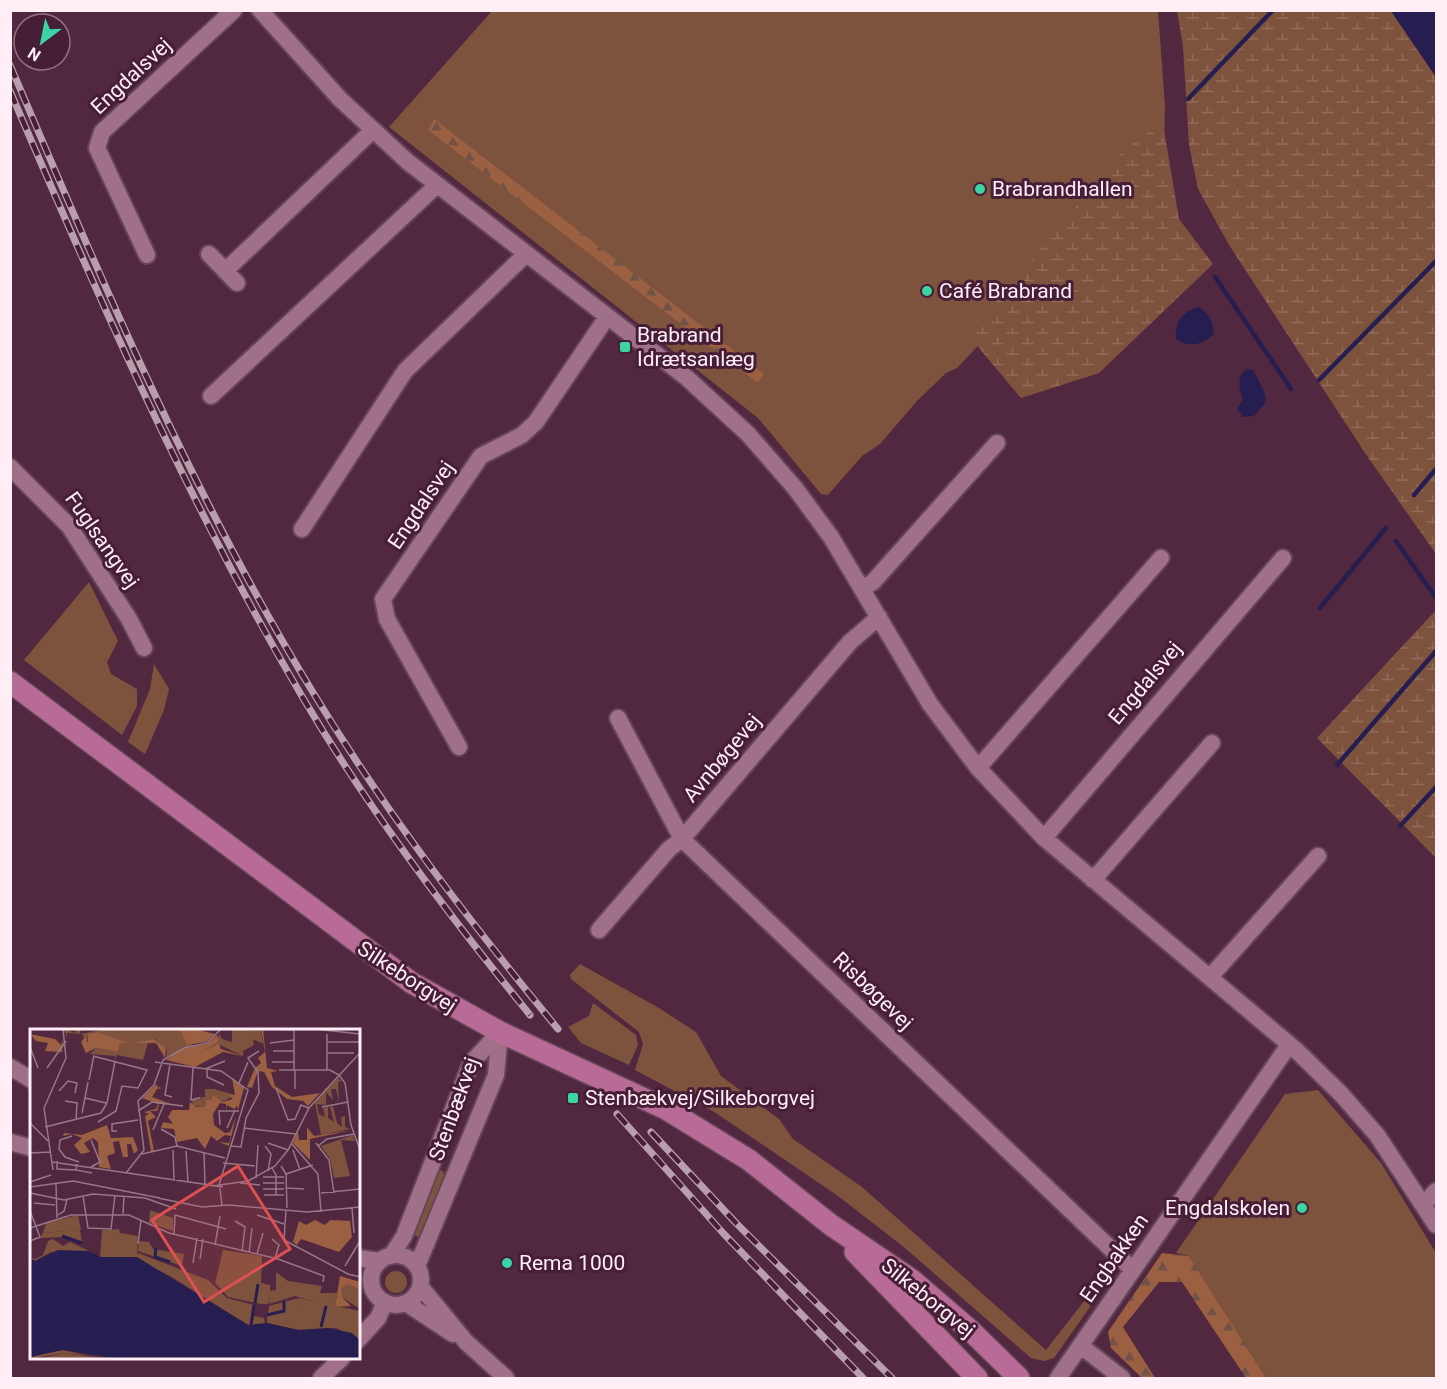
<svg xmlns="http://www.w3.org/2000/svg" width="1447" height="1389" font-family="Roboto,sans-serif">
	<defs>
		<pattern id="forest-firs" width="22" height="20" patternUnits="userSpaceOnUse" patternTransform="scale(1.5)"><rect width="22" height="20" fill="#9b5f41"/><path d="M5 1l3.5 6h-7zM16 11l3.5 6h-7z" fill="#705246"/></pattern>
		<pattern id="wetland-marsh" width="20" height="14" patternUnits="userSpaceOnUse" patternTransform="scale(1.5)"><rect width="20" height="14" fill="#7e533d"/><path d="M1 5h8M5 5V1M11 12h8M15 12V8" fill="none" stroke="#916c5a"/></pattern>
	</defs>
	<rect width="100%" height="100%" fill="#51283f"/>
	<path fill="#7e533d" d="M492 11H1158L1165 106 1164 150 957 368 946 373 917 401 880 444 862 456 828 495 821 494 758 418 389 127Z
		M89 582 118 641 107 662 111 674 137 689V706L122 735 24 660Z
		M154 664 169 689 164 710 145 754 128 742 150 689Z
		M580 964 659 1008 696 1032 721 1076 779 1119 793 1139 862 1187 1046 1350 1085 1300 1092 1304 1054 1358 1044 1361 1031 1358 905 1248 838 1196 716 1113 635 1070 643 1044 639 1032 571 979 570 975Z
		M593 1003 636 1035 638 1045 629 1065 581 1043 568 1027 589 1016Z
		M1318 1090 1381 1163 1436 1253V1378H1266L1189 1256 1176 1253 1285 1094Z
		M438 1170 443 1171 445 1178 420 1238 410 1233Z
		M385 1282a11 11 0 1 1 22 0a11 11 0 1 1-22 0Z"/>
	<path fill="url(#forest-firs)" d="M434 119 764 374 758 383 428 130Z
		M1162 1253 1189 1256 1266 1378H1246L1182 1282H1159L1123 1327 1155 1378H1142L1111 1348 1108 1332Z"/>
	<path fill="url(#wetland-marsh)" d="M1177 11H1391L1436 77V554L1367 456 1229 245 1198 189 1189 145 1183 47Z
		M1153 129 1164 130 1179 219 1213 264 1099 373 1021 398 968 335 1123 151Z
		M1436 610V858L1317 738Z"/>
	<path fill="#261d51" d="M1391 11H1436V77Z
		M1199 307C1209 314 1213 321 1214 334 1203 345 1189 348 1176 339 1174 324 1183 310 1199 307Z
		M1247 369 1253 370 1264 391 1266 402 1254 416 1243 417 1237 409 1243 399C1239 389 1236 376 1247 369Z"/>
	<g fill="none" stroke-linecap="round" stroke-linejoin="round">
		<path stroke="#261d51" stroke-width="4.5" d="M1188 99 1273 10
			M1215 277 1291 389
			M1319 380 1436 261
			M1414 495 1436 469
			M1396 541 1436 598
			M1320 608 1386 528
			M1337 765 1436 651
			M1400 826 1436 787"/>
		<defs>
			<path id="minor" d="M260 10 340 99 408 162 687 378 748 434 795 488 831 537 930 704 978 768 1044 838 1296 1050 1341 1094 1377 1135 1436 1225
				M209 254 237 283
				M147 255 97 148 102 132 234 10
				M225 271 373 130
				M211 396 436 186
				M10 467 69 526 129 619 144 648
				M302 529 405 371 525 255
				M863 588 873 582 997 443
				M618 718 682 839 1133 1270
				M459 747 387 619 383 599 481 456 522 435 536 422 607 317
				M978 768 1161 558
				M1044 838 1283 558
				M1093 880 1212 743
				M599 930 669 849 682 839 850 642 879 617
				M1210 977 1318 856
				M10 1067 32 1080
				M10 1142 32 1148
				M1424 1204 1436 1191
				M371 1280a25 25 0 1 1 50 0a25 25 0 1 1-50 0Z
				M391 1256 404 1236 471 1063 500 1032
				M358 1258 379 1261
				M417 1266 496 1075 500 1032
				M420 1286 466 1342 506 1378
				M406 1303 453 1334
				M358 1340 378 1318 385 1302
				M1081 1346 1122 1378
				M321 1378 342 1358
				M1058 1378 1289 1045"/>
			<path id="major" d="M10 682 412 983 500 1032 666 1109 749 1160 831 1225 912 1280 970 1330 1019 1378
				M855 1252 977 1378"/>
		</defs>
		<use href="#minor" stroke="#654558" stroke-width="20"/>
		<use href="#major" stroke="#654558" stroke-width="24"/>
		<use href="#minor" stroke="#a07089" stroke-width="16"/>
		<use href="#major" stroke="#b96b97" stroke-width="21"/>
		<defs>
			<path id="rail" d="M10 65C101 279 192 495 314 694 386 813 470 922 558 1029
				M10 91C99 299 188 503 303 698 369 810 448 914 530 1015
				M617 1114 723 1233 863 1378
				M651 1132 736 1223 892 1378"/>
		</defs>
		<use href="#rail" stroke="#b99fad" stroke-width="7"/>
		<use href="#rail" stroke="#461e35" stroke-width="4.5" stroke-dasharray="14" stroke-linecap="butt"/>
	</g>
	<g fill="#3dd4a3" stroke="#461e35" stroke-width="2">
		<circle cx="980" cy="189" r="6"/>
		<circle cx="927" cy="291" r="6"/>
		<rect x="619" y="341" width="12" height="12" rx="3"/>
		<rect x="567" y="1092" width="12" height="12" rx="3"/>
		<circle cx="1302" cy="1208" r="6"/>
		<circle cx="507" cy="1263" r="6"/>
	</g>
	<g text-anchor="middle" dominant-baseline="central" stroke-width="6" stroke-linejoin="round" paint-order="stroke">
		<g font-size="21" fill="#ffeef6" stroke="#461e35">
			<text transform="translate(131 76) rotate(-43)">Engdalsvej</text>
			<text transform="translate(421 505) rotate(-56)">Engdalsvej</text>
			<text transform="translate(102 540) rotate(55)">Fuglsangvej</text>
			<text transform="translate(1145 683) rotate(-50)">Engdalsvej</text>
			<text transform="translate(722 758) rotate(-50)">Avnbøgevej</text>
			<text transform="translate(407 977) rotate(33)">Silkeborgvej</text>
			<text transform="translate(873 991) rotate(44)">Risbøgevej</text>
			<text transform="translate(454 1109) rotate(-70)">Stenbækvej</text>
			<text transform="translate(1114 1258) rotate(-55)">Engbakken</text>
			<text transform="translate(928 1298) rotate(39)">Silkeborgvej</text>
		</g>
		<g font-size="21" fill="#ffeef6" stroke="#461e35" text-anchor="start">
			<text x="992" y="189">Brabrandhallen</text>
			<text x="939" y="291">Café Brabrand</text>
			<text x="637" y="335">Brabrand<tspan x="637" dy="24">Idrætsanlæg</tspan></text>
			<text x="585" y="1098">Stenbækvej/Silkeborgvej</text>
			<text x="1290" y="1208" text-anchor="end">Engdalskolen</text>
			<text x="519" y="1263">Rema 1000</text>
		</g>
	</g>
	<g transform="translate(30 1029)">
		<rect width="330" height="330" fill="#51283f"/>
		<path d="M34 0 45 4 47 0H51L50 5 77 0H150L163 17 136 28 137 20 125 10 99 14 64 3 58 6 57 14 52 5 37 4V9ZM202 0 231 2 233 15 223 10 224 16 213 22V27L190 16 170 24 169 21 188 12 189 4 192 10 202 13ZM90 14H118L113 31 87 26 85 31V27L60 25 66 19 88 23ZM308 49 312 52 308 53 309 74 306 60H301L303 71 296 63V76L287 75 289 85 295 88 293 79 298 78V89L304 93 300 78 303 77 307 94 312 98 311 88 315 87V98L320 100 291 106 285 74 288 70ZM175 60H184L205 66 192 73 181 71 176 77H163L162 71 175 70 161 69 175 68ZM120 181 143 189V202L119 194ZM50 201 52 214 35 208 10 209 13 204ZM193 221 232 227 231 254 240 256V262L246 261V243L258 252 292 257 290 264H307L305 278 265 267 239 275 240 267 238 275H231L198 268 185 254ZM269 269 268 280 237 294 239 277ZM34 324 80 330H9Z" fill="#7e533d"/>
		<path d="M150 0H165L185 5 176 13 157 16ZM231 0H233L237 39 248 42 241 43 245 57 262 68 290 64 278 77 273 72 257 70 242 58 234 43 228 42 222 59 217 58 225 39 231 34 228 29 235 23ZM67 3 99 14 124 10 136 19 135 29 126 14H90L88 23 66 19 56 24 51 13 55 8 58 14V5ZM0 5 25 10 31 16 33 11 32 23 15 22 18 14 6 12ZM187 6 189 12 170 24 189 15 191 20 213 27 193 23 165 38 136 31 152 20 177 15ZM202 49 214 59 208 81 207 77 204 80 197 76 196 81V75L190 74 183 85 184 96 195 104 200 103 206 88 199 117 189 113 199 114 201 107 195 106 187 112 181 107 175 120 167 109 147 113 144 100 131 99 133 93 143 95 138 88 142 81H159L160 73 166 78 176 77V71H181L183 66 192 73 203 70 198 66H205ZM127 55V58L133 59 127 60 122 68 141 75H129L127 82H120L126 88 118 92 124 122 121 123 115 87 119 85 114 83 126 80 128 75 112 69ZM77 96 81 109 103 108 108 121 104 125 101 115H97L98 128H93L89 112 83 113 85 124 77 127 81 140 69 138 68 113 63 109 54 114 60 123 51 125 44 116 52 109 42 105 33 107 34 104 52 106ZM277 98 284 107 322 101 280 110V131L263 114 268 102 269 111H277ZM285 191 295 196 300 191 320 192 322 208 309 223 271 210 267 216 263 213 269 192 276 196ZM310 247 330 253V275L327 270 312 268 321 277 305 278Z" fill="#9b5f41"/>
		<path d="M23 210 33 217 40 213 59 222 21 223 5 232H1L0 228 5 230 13 226 18 212ZM109 212 119 213 123 220 154 225 152 237 108 222ZM108 224 178 251 197 269 224 276V287L234 289 235 295 218 296 140 247 103 229ZM269 269 330 282V311L306 299 268 301 237 294V285L268 277ZM33 321 55 326 91 330 34 324 0 330 12 323Z" fill="#7e533d"/>
		<path d="M48 186 51 201 13 204 16 194Z" fill="#7e533d"/>
		<path d="M323 106 325 112 311 111 320 147 304 149 300 130 291 117ZM89 200 90 204 108 207 107 228H70L72 201ZM318 255 328 259 330 280 312 268 311 259Z" fill="#7e533d"/>
		<path d="M28 221 59 222 71 228H107L218 296 237 294 268 301 298 299 322 304 330 311V330H91L33 321 0 328V228L5 232Z" fill="#261d51"/>
		<path fill="none" stroke="#261d51" stroke-width="3" d="M32 207 52 214M126 219 125 228 140 233M225 274 228 255M237 286 254 282V272M221 296 224 276M291 298 296 277"/>
		<path fill="none" stroke="#977788" stroke-width="1.5" d="M240 0 264 1M264 0V41M285 0 330 5M297 5V41M297 13H330M240 14 264 11M0 18 8 39M243 22H264M297 24H324M63 27 117 41 108 59 92 57 86 82 68 93M125 33 191 42 218 61 189 156M242 33H264M140 35 135 66 142 68M17 39 36 12M163 39 161 71 170 69M175 40 195 32M177 40V48L194 56M315 40 330 24M249 41H300L309 46 315 54 321 96 330 121M59 51 64 26M209 54 218 33M246 59 258 91 265 90 271 76 279 79M265 60V41M29 62 38 52 47 54 45 64M55 69 76 74M35 72 47 74 46 91M292 78 318 73M108 82 122 73 153 77M52 84 58 53M0 94 18 112M190 96 189 82H209M15 98 71 84 77 74 85 32M197 99 205 81M214 99 266 105M131 100 145 108 147 117M123 101 134 75M87 102H82V95L108 91M42 107 30 111 29 120 35 128 49 133M238 114 258 121M286 114 299 131 304 164M262 115 288 145 291 183M201 117 211 118 216 89 229 64 228 43 218 29 229 22M235 117 241 125 238 142M288 117 297 110 324 105M143 121 144 151M263 121 270 141M156 122 158 153M174 123 175 156M0 124 20 123M112 125 147 117 195 129M27 132V140L46 141M22 133 193 158M193 134 225 137M47 135 46 141 62 144M251 137 256 145 283 136M61 138 70 133 61 111M242 139 246 146V166M23 141 14 79 36 29 33 0M96 144 114 121 108 72 124 56 133 31 154 19 177 14 191 0M256 145 257 179M233 148H254M226 149 228 116M0 153 21 146M210 154 230 156M233 154H254M26 155 27 189M182 157 218 152 245 137 258 121 279 79 315 40M0 158 43 152 130 169M190 159 192 177M256 159 274 160M233 160H254M0 164 34 171 63 165 115 169 146 180M291 164 330 160M234 166H254M53 167 58 199 81 200 85 166M128 169 172 178 199 176 277 183 330 178M4 174 25 176M322 179 324 204M256 181 254 211 318 245 330 248M0 182 10 208 0 212M93 185 94 167M28 186 34 182 37 171M145 186 196 200M227 186 254 195M205 192 215 198 212 223M0 199 41 186H99L139 204 248 230 294 247 293 253M144 205 145 186M242 210 249 216 245 229M108 215 111 191M185 216 190 187M219 224 222 199M227 225 233 204M170 230 173 210M163 234 167 209M315 237 330 212"/>
		<path fill="#de5051" fill-opacity="0.15" stroke="#de5051" stroke-width="3" d="M208 137 260 220 174 273 122 191Z"/>
		<rect width="330" height="330" fill="none" stroke="#ffeef6" stroke-width="3"/>
	</g>
	<rect width="1447" height="1389" fill="none" stroke="#ffeef6" stroke-width="24"/>
	<g transform="translate(42 42) rotate(212)"><circle r="28" fill="#461e35" stroke="#907182" stroke-width="1.5"/>
	<path d="M0-4.5L10 22L0 15L-10 22Z" fill="#3dd4a3"/>
	<text y="-9" font-size="16" font-weight="bold" text-anchor="middle" fill="#ffeef6">N</text>
	</g>
</svg>
